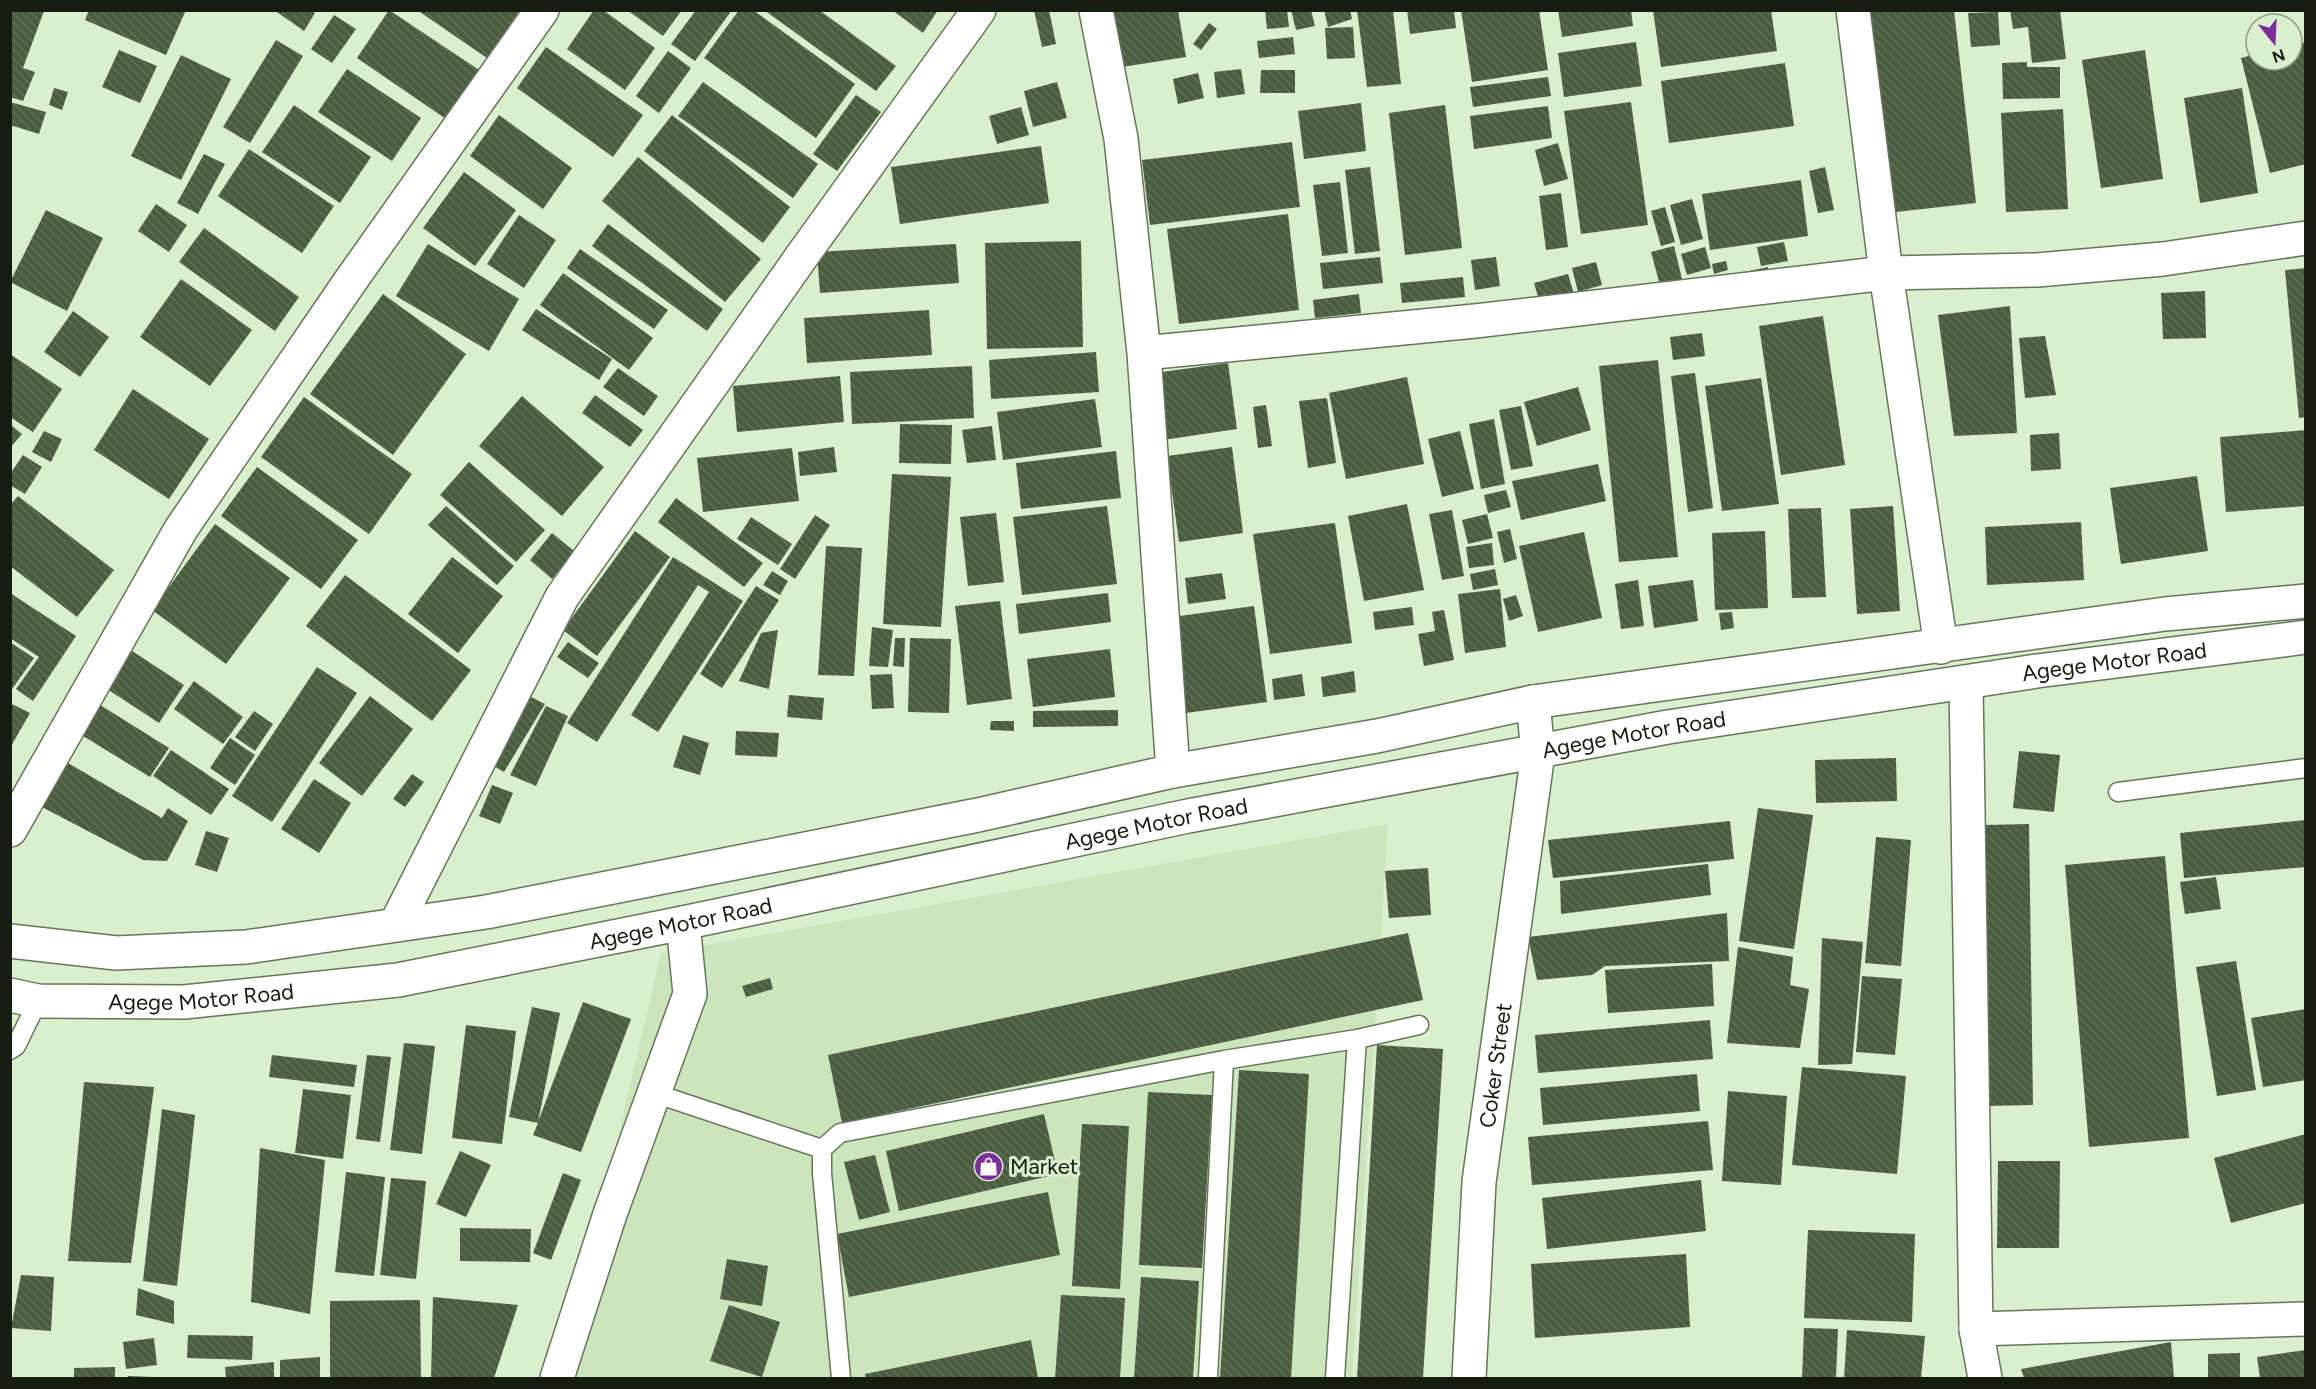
<svg xmlns="http://www.w3.org/2000/svg" width="2316" height="1389" font-family="Figtree,sans-serif">
	<defs>
		<pattern id="building-back-hatch" width="6" height="6" patternUnits="userSpaceOnUse" patternTransform="scale(1.5)"><rect width="6" height="6" fill="#4b5c40"/><path d="M-1 5l2 2M0 0l6 6M5-1l2 2" fill="none" stroke="#616f58"/></pattern>
	</defs>
	<rect width="100%" height="100%" fill="#daefcd"/>
	<path fill="#cce5bc" d="M1388 824 1352 1378H562L661 953Z"/>
	<path fill="url(#building-back-hatch)" d="M10 10 44 11 23 68 35 72 23 101 10 97Z
		M89 10H186L166 55 85 20Z
		M274 10H311L315 13 304 31Z
		M389 10 482 72 449 121 357 58Z
		M417 10H520L487 58Z
		M594 10H603L655 48 625 90 567 49Z
		M627 10H682L663 36Z
		M696 10H732L695 61 671 44Z
		M739 10H753L855 84 816 138 704 58Z
		M764 10H819L896 66 876 91Z
		M892 10H938L923 33Z
		M1034 10H1049L1056 44 1042 47Z
		M1113 10H1178L1186 57 1122 67Z
		M1265 10H1287L1289 27 1267 29Z
		M1291 10H1311L1315 26 1296 30Z
		M1324 10H1350L1352 19 1328 27Z
		M1357 10H1393L1401 84 1367 87Z
		M1407 10H1454L1456 28 1410 34Z
		M1461 10H1539L1548 70 1472 82Z
		M1558 10H1631L1633 26 1562 37Z
		M1653 10H1771L1777 51 1661 67Z
		M1865 10H1954L1976 203 1887 213Z
		M2010 10H2060L2066 59 2032 63 2028 27 2013 29Z
		M1998 12 2000 45 1971 47 1968 13Z
		M334 15 356 29 332 63 311 49Z
		M1209 23 1217 29 1201 50 1193 44Z
		M1353 27 1355 58 1327 59 1325 28Z
		M1293 37 1295 54 1259 58 1257 41Z
		M276 40 303 56 250 143 223 127Z
		M1636 42 1642 86 1564 97 1558 53Z
		M2306 42V164L2270 173 2241 58 2256 54V60H2292V46Z
		M546 47 643 115 613 157 517 88Z
		M119 50 157 66 140 103 102 87Z
		M2145 50 2163 179 2101 188 2082 60Z
		M668 51 691 68 659 113 636 96Z
		M181 55 231 79 181 180 131 156Z
		M2027 62V67H2060V98L2003 99 2002 63Z
		M1785 63 1794 126 1669 143 1661 81Z
		M347 69 421 118 392 161 318 112Z
		M1241 69 1245 94 1217 98 1214 72Z
		M1261 70H1295V93H1260Z
		M1198 73 1204 98 1178 104 1173 79Z
		M1548 77 1551 96 1473 107 1470 87Z
		M703 82 818 164 793 198 678 116Z
		M1057 82 1067 118 1033 127 1024 91Z
		M54 88 68 92 62 110 49 105Z
		M2242 88 2258 193 2200 203 2184 98Z
		M856 95 881 112 837 171 813 154Z
		M10 102 46 112 39 134 10 125Z
		M1631 102 1648 225 1581 234 1564 111Z
		M1361 103 1366 151 1304 159 1298 111Z
		M294 105 371 157 340 203 262 152Z
		M1445 105 1462 248 1405 255 1389 113Z
		M1548 106 1552 138 1474 149 1470 116Z
		M1021 107 1029 135 997 144 989 116Z
		M2063 109 2068 209 2006 212 2001 113Z
		M499 115 572 168 543 209 470 156Z
		M672 115 790 207 763 243 644 151Z
		M1292 142 1300 207 1150 225 1142 160Z
		M1558 143 1568 179 1544 186 1535 150Z
		M1041 146 1049 203 900 224 891 167Z
		M249 149 334 206 302 253 218 196Z
		M204 154 225 164 198 214 177 203Z
		M638 157 761 259 725 302 602 201Z
		M1370 167 1380 251 1355 254 1345 170Z
		M1825 167 1834 210 1818 213 1809 171Z
		M464 172 516 210 475 266 423 228Z
		M1801 180 1808 236 1710 250 1702 194Z
		M1340 182 1348 253 1322 256 1313 185Z
		M1561 193 1568 247 1546 250 1539 196Z
		M1692 199 1703 239 1681 245 1670 205Z
		M156 204 187 225 169 252 138 231Z
		M1665 207 1675 242 1661 246 1651 211Z
		M46 210 103 238 67 311 10 282Z
		M1288 214 1299 310 1179 324 1167 229Z
		M519 215 556 240 524 288 487 264Z
		M608 224 723 309 707 331 592 246Z
		M204 228 299 297 275 331 179 262Z
		M1081 241 1083 347 987 349 985 243Z
		M1784 242 1788 261 1761 266 1757 247Z
		M428 244 519 299 489 351 396 296Z
		M956 244 959 283 820 293 817 252Z
		M1674 246 1683 283 1661 289 1651 252Z
		M1705 247 1711 268 1687 275 1681 254Z
		M580 249 668 310 654 329 567 268Z
		M1380 257 1383 283 1323 289 1320 263Z
		M1496 257 1500 286 1475 290 1471 260Z
		M1726 261 1728 270 1714 274 1712 264Z
		M1596 262 1602 285 1578 292 1572 268Z
		M1768 267V270L1732 278 1730 275Z
		M2306 268V417L2299 418 2285 270Z
		M563 273 653 338 629 370 540 305Z
		M1568 274 1574 294 1540 303 1534 283Z
		M1463 277 1465 297 1402 303 1400 283Z
		M181 279 252 330 210 386 140 337Z
		M2205 291 2206 338 2163 339 2161 293Z
		M383 294 466 354 393 455 310 394Z
		M1359 294 1361 313 1315 318 1313 300Z
		M2010 306 2017 433 1954 436 1938 315Z
		M536 309 612 359 599 380 522 330Z
		M929 310 932 355 807 363 804 318Z
		M73 311 109 337 80 377 44 352Z
		M1823 316 1845 465 1781 475 1759 326Z
		M1702 333 1705 356 1673 360 1670 337Z
		M2045 336 2056 395 2025 398 2019 338Z
		M1096 352 1099 392 991 399 989 360Z
		M10 354 62 389 33 432 10 417Z
		M1658 360 1678 557 1619 562 1599 366Z
		M1228 363 1237 429 1163 440 1154 373Z
		M972 366 974 418 852 424 850 372Z
		M618 368 658 396 644 416 603 387Z
		M1695 373 1713 508 1688 512 1671 376Z
		M840 376 844 422 737 432 733 386Z
		M1407 377 1424 464 1346 479 1329 393Z
		M1761 378 1779 504 1722 511 1705 386Z
		M1578 387 1591 430 1537 446 1524 402Z
		M133 389 209 439 169 499 94 450Z
		M595 395 643 430 630 447 582 413Z
		M522 396 604 467 562 516 479 446Z
		M304 397 412 474 369 534 261 457Z
		M1327 398 1336 463 1308 468 1299 401Z
		M1095 399 1102 447 1003 460 997 412Z
		M1266 405 1272 446 1258 448 1253 407Z
		M1521 406 1533 466 1511 470 1499 410Z
		M1494 419 1505 484 1481 489 1469 424Z
		M10 424 22 434 10 448Z
		M900 424 952 425 951 464 899 463Z
		M992 426 996 460 967 463 962 430Z
		M2306 430V506L2226 512 2220 437Z
		M44 431 62 439 51 462 32 452Z
		M1460 431 1474 489 1442 497 1428 439Z
		M2059 433 2061 469 2031 471 2030 435Z
		M834 447 837 472 800 476 798 452Z
		M1232 447 1243 533 1179 542 1167 456Z
		M792 448 799 501 703 512 697 458Z
		M1116 451 1121 498 1021 509 1016 463Z
		M23 455 42 467 25 494 10 485V474Z
		M469 462 545 530 516 562 440 495Z
		M1598 464 1606 501 1521 520 1512 481Z
		M257 467 358 540 321 589 221 516Z
		M892 474 951 477 941 627 883 624Z
		M2197 476 2208 551 2121 564 2110 488Z
		M1506 490 1511 507 1488 513 1484 495Z
		M18 496 114 570 77 617 10 566V505Z
		M676 498 763 563 744 587 658 522Z
		M1407 504 1424 590 1364 601 1348 516Z
		M446 506 514 566 497 585 428 525Z
		M1107 506 1117 584 1022 595 1013 517Z
		M1893 506 1900 611 1857 614 1850 509Z
		M1821 508 1826 597 1792 598 1788 509Z
		M1452 510 1464 576 1442 580 1429 514Z
		M996 513 1004 582 968 586 960 517Z
		M1487 514 1493 538 1468 544 1462 520Z
		M815 515 830 525 795 579 780 569Z
		M751 517 792 544 778 565 737 539Z
		M2081 522 2084 580 1987 585 1985 527Z
		M1335 523 1352 643 1270 654 1253 534Z
		M215 524 290 578 226 664 152 610Z
		M1510 529 1517 559 1504 563 1497 532Z
		M635 531 670 557 597 656 563 630Z
		M1765 531 1768 608 1715 610 1712 533Z
		M1584 532 1602 618 1538 632 1519 546Z
		M552 533 574 551 552 579 530 560Z
		M1492 543 1494 565 1469 568 1466 547Z
		M826 546 862 548 854 676 818 675Z
		M452 557 503 596 458 653 408 614Z
		M673 557 743 601 658 732 631 715 709 592 698 585 597 742 567 723Z
		M1495 569 1498 585 1473 590 1470 574Z
		M772 571 788 581 780 595 763 585Z
		M1222 573 1226 599 1188 604 1185 578Z
		M345 575 471 670 432 721 306 626Z
		M1638 580 1644 626 1621 629 1615 584Z
		M1693 580 1698 621 1654 628 1648 586Z
		M756 586 779 600 722 688 700 674Z
		M1500 589 1506 647 1465 653 1458 594Z
		M10 593 76 636 33 701 16 689 39 657 10 638Z
		M1108 593 1111 622 1019 634 1016 604Z
		M1516 595 1523 616 1509 621 1503 599Z
		M1000 601 1012 699 967 705 955 606Z
		M1254 606 1267 702 1186 713 1172 617Z
		M1412 607 1414 625 1375 630 1373 612Z
		M1444 610 1454 660 1424 666 1418 634 1435 631 1432 612Z
		M1732 612 1734 628 1721 630 1719 613Z
		M872 627 893 630 888 667 869 666Z
		M778 630 769 689 739 681 761 633Z
		M895 638H905L904 667 893 666Z
		M910 638 951 639 949 713 908 712Z
		M10 642 34 658 10 692Z
		M568 642 599 663 588 678 557 657Z
		M126 647 184 685 159 723 101 685Z
		M1110 649 1115 697 1033 707 1027 659Z
		M317 667 357 693 272 822 232 796Z
		M1354 671 1356 692 1323 697 1321 677Z
		M892 674 894 708 872 709 870 675Z
		M1302 674 1305 696 1274 700 1272 679Z
		M194 681 243 717 223 744 174 709Z
		M521 692 545 704 504 772 481 759Z
		M789 695 824 698 822 720 787 717Z
		M370 696 413 729 362 796 319 763Z
		M89 698 169 748 150 777 70 728Z
		M10 703 30 713 10 748Z
		M546 706 568 716 536 786 510 775Z
		M1118 710V726L1033 727V711Z
		M254 711 273 724 255 751 235 737Z
		M991 721H1014V731L990 730Z
		M736 731 779 733 777 757 735 755Z
		M683 735 709 743 700 775 673 767Z
		M230 738 255 755 235 785 210 768Z
		M171 750 229 789 211 815 153 776Z
		M2019 751 2060 755 2054 812 2013 808Z
		M1896 758 1897 801 1816 803 1815 760Z
		M68 763 162 818 168 808 188 821 167 861 143 860 42 807Z
		M412 774 424 782 405 807 393 799Z
		M314 779 351 803 319 853 281 829Z
		M492 785 513 793 500 824 479 816Z
		M1758 808 1813 815 1794 949 1739 941Z
		M2306 820V867L2184 878 2180 833Z
		M1730 821 1734 859 1553 878 1548 840Z
		M2029 824 2033 1105 1988 1106 1985 825Z
		M206 831 229 838 217 872 195 865Z
		M1876 837 1911 840 1901 966 1865 963Z
		M2165 856 2189 1138 2089 1147 2065 865Z
		M1708 864 1711 895 1561 914 1560 881Z
		M1428 868 1431 915 1389 918 1385 871Z
		M2216 877 2221 909 2185 914 2180 882Z
		M1727 913 1729 961 1605 966 1592 975 1537 980 1528 937Z
		M1408 933 1423 1000 842 1123 828 1055Z
		M1822 938 1863 942 1852 1064 1818 1065Z
		M1738 947 1793 957 1790 985 1809 989 1800 1048 1727 1043Z
		M2236 961 2256 1090 2217 1096 2196 967Z
		M1712 964 1714 1006 1608 1013 1605 970Z
		M1862 976 1902 979 1895 1055 1856 1052Z
		M770 978 773 989 746 997 742 986Z
		M583 1002 631 1019 581 1152 533 1135 538 1123 509 1117 532 1007 560 1013 538 1122Z
		M2306 1009V1080L2263 1087 2251 1018Z
		M1710 1020 1713 1059 1538 1073 1535 1035Z
		M466 1025 516 1031 502 1144 452 1138Z
		M404 1043 435 1046 422 1154 390 1150Z
		M1377 1045 1443 1049 1423 1378H1357Z
		M272 1055 357 1065 354 1087 269 1077Z
		M367 1055 391 1057 380 1142 356 1139Z
		M1802 1067 1906 1076 1897 1174 1792 1165Z
		M1239 1070 1309 1074 1291 1378H1220Z
		M1697 1074 1700 1111 1543 1125 1540 1088Z
		M84 1082 154 1087 131 1263 68 1261Z
		M303 1089 351 1095 343 1159 295 1153Z
		M1728 1091 1787 1096 1781 1185 1722 1181Z
		M1148 1092 1212 1095 1202 1268 1139 1265Z
		M162 1109 195 1115 177 1286 143 1281Z
		M1044 1114 1058 1174 899 1211 886 1151Z
		M1708 1121 1713 1170 1532 1185 1528 1137Z
		M1082 1124 1129 1126 1120 1289 1072 1286Z
		M2306 1134V1203L2231 1223 2214 1158Z
		M260 1148 325 1160 310 1314 251 1302Z
		M460 1151 491 1165 466 1217 436 1204Z
		M875 1155 890 1212 859 1220 844 1162Z
		M1998 1161H2060L2059 1248H1997Z
		M346 1172 385 1177 374 1276 335 1272Z
		M563 1173 581 1180 551 1260 533 1253Z
		M391 1178 426 1181 416 1279 380 1275Z
		M1701 1180 1706 1231 1547 1249 1542 1198Z
		M1048 1192 1060 1255 849 1297 837 1234Z
		M460 1228 531 1229 530 1262 460 1261Z
		M1808 1230 1915 1234 1912 1322 1804 1318Z
		M1686 1254 1690 1327 1535 1338 1531 1264Z
		M727 1259 768 1266 762 1306 720 1299Z
		M21 1275 54 1277 51 1331 11 1328Z
		M1141 1277 1199 1281 1193 1378H1134Z
		M138 1288 174 1301V1324L136 1315Z
		M1061 1295 1125 1298 1120 1378H1055Z
		M433 1297 518 1305 494 1378H431Z
		M420 1300 421 1378H330V1301Z
		M729 1305 780 1322 762 1377 710 1361Z
		M1804 1328 1838 1329 1836 1378H1802Z
		M1847 1330 1925 1336 1921 1378H1844Z
		M188 1335 253 1336 252 1360 187 1358Z
		M154 1338 157 1365 126 1369 123 1342Z
		M1031 1340 1038 1378H866L865 1374Z
		M2171 1342 2174 1378H2024L2021 1369Z
		M2306 1350V1378H2260L2257 1357Z
		M2240 1353V1378H2208V1354Z
		M320 1357V1378H280V1360Z
		M274 1362V1378H226L225 1367Z
		M115 1367V1378H74V1368Z
		M128 1376 154 1377V1378H128Z"/>
	<g fill="none" stroke-linecap="round" stroke-linejoin="round">
		<defs>
			<path id="service" d="M2118 792 2306 768
				M10 1050 16 1046 38 1001
				M654 1093 822 1149
				M841 1378 822 1173V1149L840 1133 1224 1060 1357 1039 1419 1025
				M1208 1378 1224 1060
				M1335 1378 1357 1039"/>
			<path id="minor" d="M1096 10 1121 139 1144 353 1173 771
				M1853 10 1886 273 1941 647
				M1144 353 1475 321 1886 273 2037 270 2163 259 2306 238
				M1533 702 1538 753
				M10 830 181 529 349 283 542 10
				M396 924 562 597 802 256 979 10
				M1976 1329 2306 1319
				M557 1378 610 1214 690 994 683 923"/>
			<g id="tertiary">
				<path d="M1966 682 1976 1329 1985 1378"/>
				<path id="s1" d="M1469 1378 1479 1182 1538 753"/>
			</g>
			<g id="trunk">
				<path d="M10 941 116 953 246 947 486 912 978 815 1173 771 1377 736 1533 702 2165 614 2306 601"/>
				<path id="s2" d="M10 995 38 1001 184 1002 398 980 683 923 1188 816 1668 727 2037 671 2306 637"/>
			</g>
		</defs>
		<use href="#service" stroke="#647759" stroke-width="21"/>
		<use href="#minor" stroke="#647759" stroke-width="36"/>
		<use href="#tertiary" stroke="#647759" stroke-width="36"/>
		<use href="#trunk" stroke="#647759" stroke-width="36"/>
		<use href="#service" stroke="#fff" stroke-width="18"/>
		<use href="#minor" stroke="#fff" stroke-width="33"/>
		<use href="#tertiary" stroke="#fff" stroke-width="33"/>
		<use href="#trunk" stroke="#fff" stroke-width="33"/>
	</g>
	<defs>
		<symbol id="shop-disc" viewBox="-11 -11 22 22"><circle r="9.5" fill="#7c2e9f" stroke="#daefcd"/><path d="M-5-2.5h2.3a2.7 3.5 0 0 1 5.4 0H5L5.5 6h-11ZM-1.5-2.5h3a1.5 2.3 0 0 0-3 0Z" fill="#fff"/></symbol>
	</defs>
	<g fill-rule="evenodd">
		<use href="#shop-disc" x="972" y="1150" width="33" height="33"/>
	</g>
	<g text-anchor="middle" dominant-baseline="central" stroke-width="6" stroke-linejoin="round" paint-order="stroke">
		<g font-size="22" fill="#151c10" stroke="#daefcd">
			<text stroke="none"><textPath href="#s2" startOffset="2136">Agege Motor Road</textPath></text>
			<text stroke="none"><textPath href="#s2" startOffset="1650">Agege Motor Road</textPath></text>
			<text stroke="none"><textPath href="#s2" startOffset="1164">Agege Motor Road</textPath></text>
			<text stroke="none"><textPath href="#s2" startOffset="678">Agege Motor Road</textPath></text>
			<text stroke="none"><textPath href="#s2" startOffset="192">Agege Motor Road</textPath></text>
			<text stroke="none"><textPath href="#s1" startOffset="314">Coker Street</textPath></text>
		</g>
		<g font-size="22" fill="#151c10" stroke="#daefcd" text-anchor="start">
			<text x="1010" y="1166">Market</text>
		</g>
	</g>
	<rect width="2316" height="1389" fill="none" stroke="#151c10" stroke-width="24"/>
	<g transform="translate(2274 42) rotate(162)"><circle r="28" fill="#daefcd" stroke="#8b9b81" stroke-width="1.5"/>
	<path d="M0-4.5L10 22L0 15L-10 22Z" fill="#7c2e9f"/>
	<text y="-9" font-size="16" font-weight="bold" text-anchor="middle" fill="#151c10">N</text>
	</g>
</svg>
